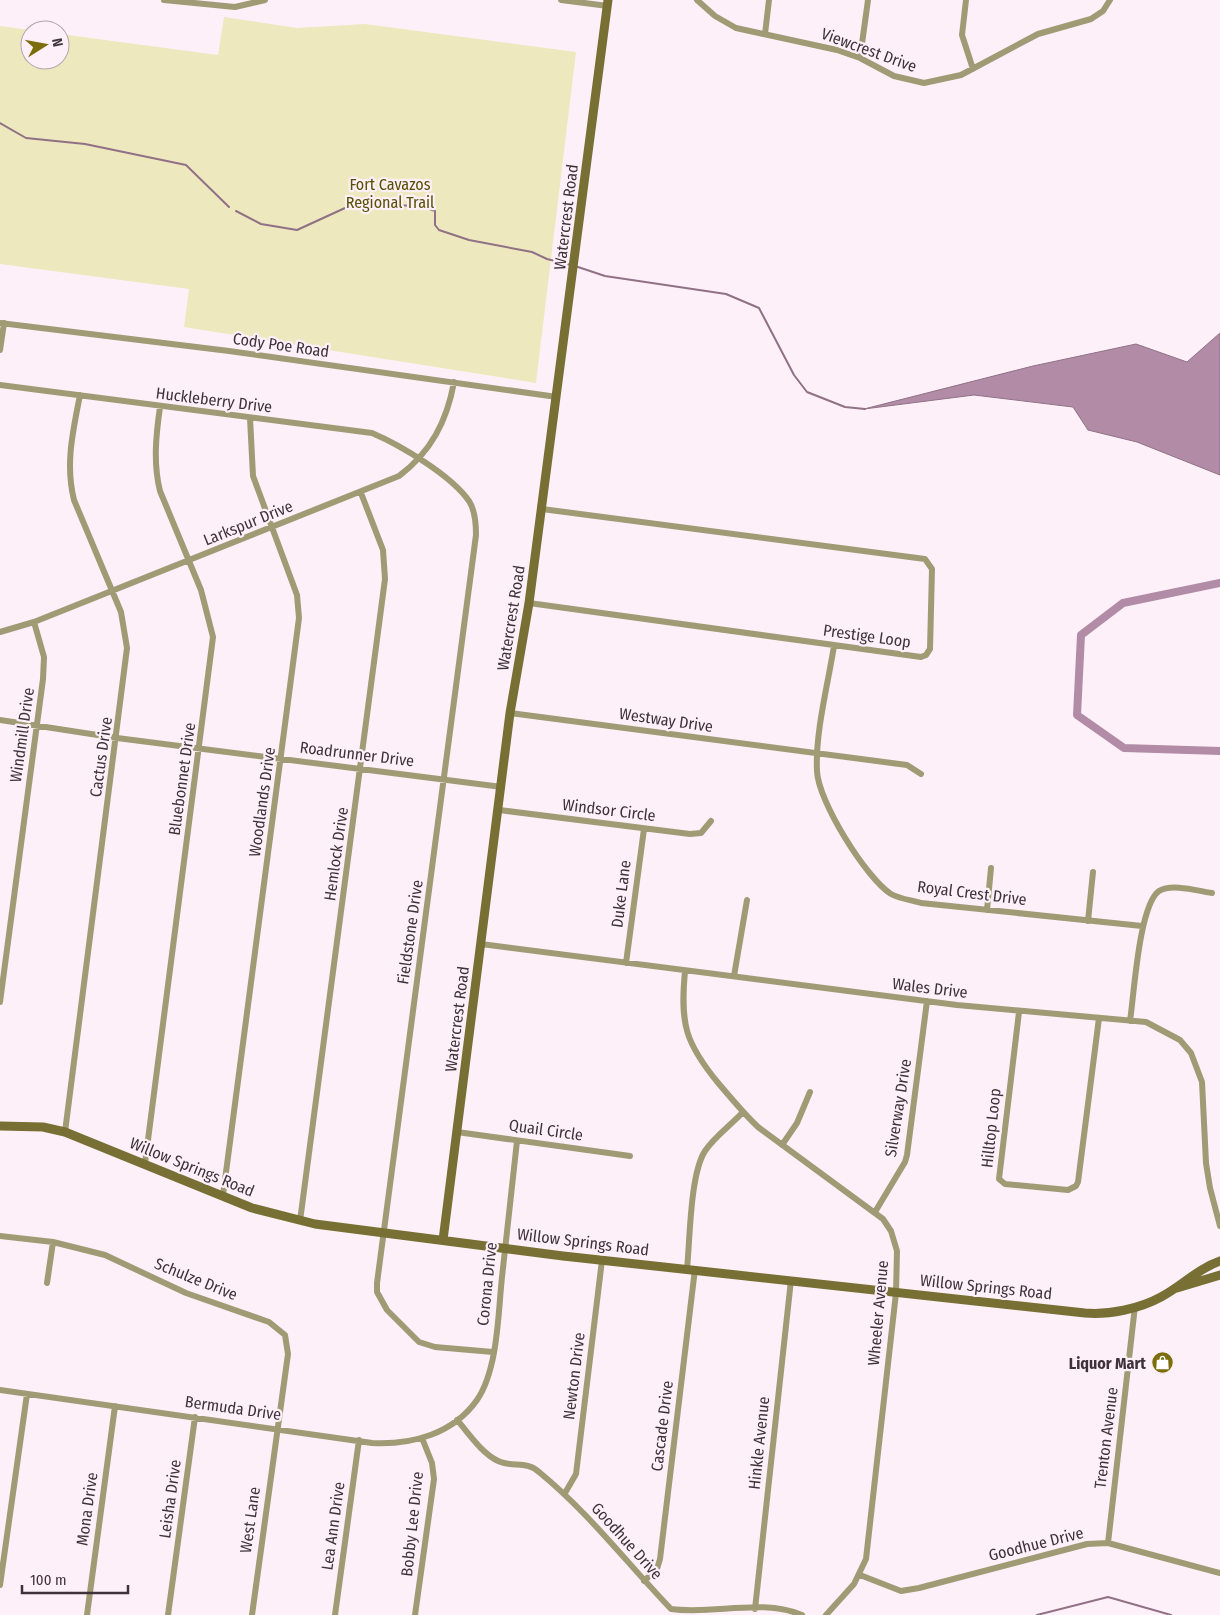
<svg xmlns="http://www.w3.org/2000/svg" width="1220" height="1615" font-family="'Fira Sans Condensed',sans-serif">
	<rect width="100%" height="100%" fill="#fef0f9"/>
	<path fill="#eee8be" d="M224 17 297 28 365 24 576 52 536 383 184 327 189 289 0 264V26L30 30V60H60V34L218 55Z"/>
	<path fill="#b28ca6" stroke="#907186" d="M1220 333V475L1137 442 1088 430 1073 407 974 395 864 409 1033 366 1136 344 1187 362Z"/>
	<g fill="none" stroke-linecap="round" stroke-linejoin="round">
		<path stroke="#907186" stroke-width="2" d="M0 123 26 138 85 144 186 165 229 207
			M236 211 261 224 297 230 345 208 419 205 435 211V225L439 230 469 240 532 252 547 259 571 265
			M575 266 605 276 726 294 759 308 794 375 807 392 845 407 865 409
			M1037 1615 1108 1597 1171 1615"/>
		<path stroke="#b28ca6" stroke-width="8" d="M1220 583 1123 603 1081 635 1077 715 1124 748 1220 751"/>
		<path stroke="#a09a75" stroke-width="6" d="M164 0 235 7 265 0
			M561 0 608 6
			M697 0 715 16 736 28 837 50 860 58 894 76 924 83 961 75 1038 34 1091 19 1103 11 1110 0
			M966 0 962 35 973 69
			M765 34 769 0
			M860 58 868 0
			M0 323 229 351 557 397
			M0 350 4 323
			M0 385 372 433C400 445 451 475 469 501 475 510 476 525 476 535L377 1283V1292L387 1310 419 1342 435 1347 493 1352
			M529 603 921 657 926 655 930 649 932 569 925 559 542 509
			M0 632 34 622 399 476C431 452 447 421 454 382
			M834 646C828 684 815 733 817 771 818 801 866 878 891 894 900 899 911 900 921 903L1142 926
			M510 713 907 765 921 774
			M0 720 117 738 502 787
			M499 810 690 834 701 833 711 821
			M987 910 991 868
			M1088 921 1093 872
			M481 944 957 1005 1146 1022 1180 1040 1191 1053 1202 1082 1206 1163 1210 1188 1220 1226
			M626 963 644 829
			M685 971C680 1024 685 1043 719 1084 732 1099 744 1114 758 1127L883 1219 891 1231 897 1251 896 1293 866 1559 854 1584 826 1615
			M734 976 747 900
			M0 1002 43 679 44 657 34 622
			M1019 1012 999 1179 1005 1184 1068 1190 1076 1186 1078 1182 1099 1018
			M1130 1021C1134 995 1139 905 1159 891 1172 883 1198 891 1212 893
			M65 1132 127 648 121 612 74 500C65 464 73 431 80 395
			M457 1132 630 1156
			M782 1145 797 1123 810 1092
			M145 1163 213 637 201 590 160 491C153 463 156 435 160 407
			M223 1195 299 618 297 595 253 476 250 418
			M875 1212 905 1162 907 1155 927 1001
			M300 1221 385 579 383 550 361 493
			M0 1236 53 1242 105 1255 186 1293 269 1322 285 1335 288 1354 252 1615
			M687 1269C690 1240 690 1174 705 1151 714 1137 731 1125 742 1113
			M47 1283 53 1242
			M0 1390 372 1443C412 1445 453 1434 477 1400 498 1369 498 1314 502 1277 507 1232 512 1186 517 1141
			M457 1420C469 1433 485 1459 504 1463 517 1466 528 1462 539 1472 588 1512 627 1563 671 1609 714 1615 761 1598 802 1615
			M565 1493 576 1474 602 1260
			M1108 1543 1135 1306
			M860 1575 901 1591 919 1588 1087 1544 1108 1543 1220 1573
			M644 1581 657 1569 660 1559 695 1269
			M0 1585 27 1394
			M755 1609 791 1280
			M87 1615 115 1406
			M168 1615 195 1417
			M335 1615 359 1440
			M415 1615 434 1479 432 1463 422 1438"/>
		<path stroke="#786f34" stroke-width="9" d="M0 1126 43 1127 65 1132 252 1208 315 1224 563 1256 1085 1313C1109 1315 1139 1309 1161 1297 1182 1286 1197 1269 1220 1261
			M443 1240 510 713 529 603 608 0
			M1177 1288 1220 1275"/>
	</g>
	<defs>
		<symbol id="shop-disc" viewBox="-11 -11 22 22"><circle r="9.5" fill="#7b6d09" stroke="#fef0f9"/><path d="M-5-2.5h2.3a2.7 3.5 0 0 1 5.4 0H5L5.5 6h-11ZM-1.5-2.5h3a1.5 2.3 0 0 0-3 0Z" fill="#fff"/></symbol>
	</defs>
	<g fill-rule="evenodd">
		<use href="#shop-disc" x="1150" y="1350" width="25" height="25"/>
	</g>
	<g text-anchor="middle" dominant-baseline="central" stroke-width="4.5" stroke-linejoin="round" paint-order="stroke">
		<g font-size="16" fill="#40323b" stroke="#fef0f9">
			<text transform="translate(869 50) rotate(20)">Viewcrest Drive</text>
			<text transform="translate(566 217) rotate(-83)">Watercrest Road</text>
			<text transform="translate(281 345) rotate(8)">Cody Poe Road</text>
			<text transform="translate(214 400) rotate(7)">Huckleberry Drive</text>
			<text transform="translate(248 523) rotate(-22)">Larkspur Drive</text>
			<text transform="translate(511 618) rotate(-81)">Watercrest Road</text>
			<text transform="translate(867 636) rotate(8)">Prestige Loop</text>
			<text transform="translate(666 720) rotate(8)">Westway Drive</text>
			<text transform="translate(22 735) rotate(-82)">Windmill Drive</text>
			<text transform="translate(357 754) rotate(7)">Roadrunner Drive</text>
			<text transform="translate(101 757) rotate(-82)">Cactus Drive</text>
			<text transform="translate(182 779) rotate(-82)">Bluebonnet Drive</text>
			<text transform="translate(262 802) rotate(-82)">Woodlands Drive</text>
			<text transform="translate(609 810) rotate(7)">Windsor Circle</text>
			<text transform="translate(336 854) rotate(-82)">Hemlock Drive</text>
			<text transform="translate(972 893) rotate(7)">Royal Crest Drive</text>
			<text transform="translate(621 894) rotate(-83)">Duke Lane</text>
			<text transform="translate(410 932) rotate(-82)">Fieldstone Drive</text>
			<text transform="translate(930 988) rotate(7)">Wales Drive</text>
			<text transform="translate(457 1019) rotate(-83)">Watercrest Road</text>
			<text transform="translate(898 1108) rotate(-81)">Silverway Drive</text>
			<text transform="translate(991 1128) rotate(-84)">Hilltop Loop</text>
			<text transform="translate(546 1130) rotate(8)">Quail Circle</text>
			<text transform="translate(192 1167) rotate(22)">Willow Springs Road</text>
			<text transform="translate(583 1242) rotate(7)">Willow Springs Road</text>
			<text transform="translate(196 1279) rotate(22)">Schulze Drive</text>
			<text transform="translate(487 1284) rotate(-84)">Corona Drive</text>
			<text transform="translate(986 1287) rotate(6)">Willow Springs Road</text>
			<text transform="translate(878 1313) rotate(-85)">Wheeler Avenue</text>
			<text transform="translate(574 1376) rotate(-83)">Newton Drive</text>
			<text transform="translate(233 1408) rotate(8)">Bermuda Drive</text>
			<text transform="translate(662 1426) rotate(-83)">Cascade Drive</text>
			<text transform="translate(1106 1438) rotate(-83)">Trenton Avenue</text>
			<text transform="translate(759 1443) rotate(-84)">Hinkle Avenue</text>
			<text transform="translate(170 1499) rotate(-82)">Leisha Drive</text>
			<text transform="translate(87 1509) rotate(-82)">Mona Drive</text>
			<text transform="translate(250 1520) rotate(-82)">West Lane</text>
			<text transform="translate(412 1524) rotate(-84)">Bobby Lee Drive</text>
			<text transform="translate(333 1526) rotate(-82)">Lea Ann Drive</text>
			<text transform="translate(627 1541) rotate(48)">Goodhue Drive</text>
			<text transform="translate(1036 1544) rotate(-14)">Goodhue Drive</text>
		</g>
		<g font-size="16" fill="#594f01" stroke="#fef0f9">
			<text x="390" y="184">Fort Cavazos<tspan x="390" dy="18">Regional Trail</tspan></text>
		</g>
		<g font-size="16" font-weight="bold" fill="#40323b" stroke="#fef0f9" text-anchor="end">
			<text x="1146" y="1363">Liquor Mart</text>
		</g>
	</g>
	<g transform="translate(45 45) rotate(79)"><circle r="24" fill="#fef0f9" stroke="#b2a4ad"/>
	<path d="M0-4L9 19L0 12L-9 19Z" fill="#7b6d09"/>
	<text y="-8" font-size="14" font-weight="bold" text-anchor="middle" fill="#40323b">N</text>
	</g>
	<path d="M22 1585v8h106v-8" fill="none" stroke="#40323b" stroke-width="2.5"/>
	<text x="30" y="1585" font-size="15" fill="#40323b" stroke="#fef0f9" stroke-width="4" paint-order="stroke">100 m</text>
</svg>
